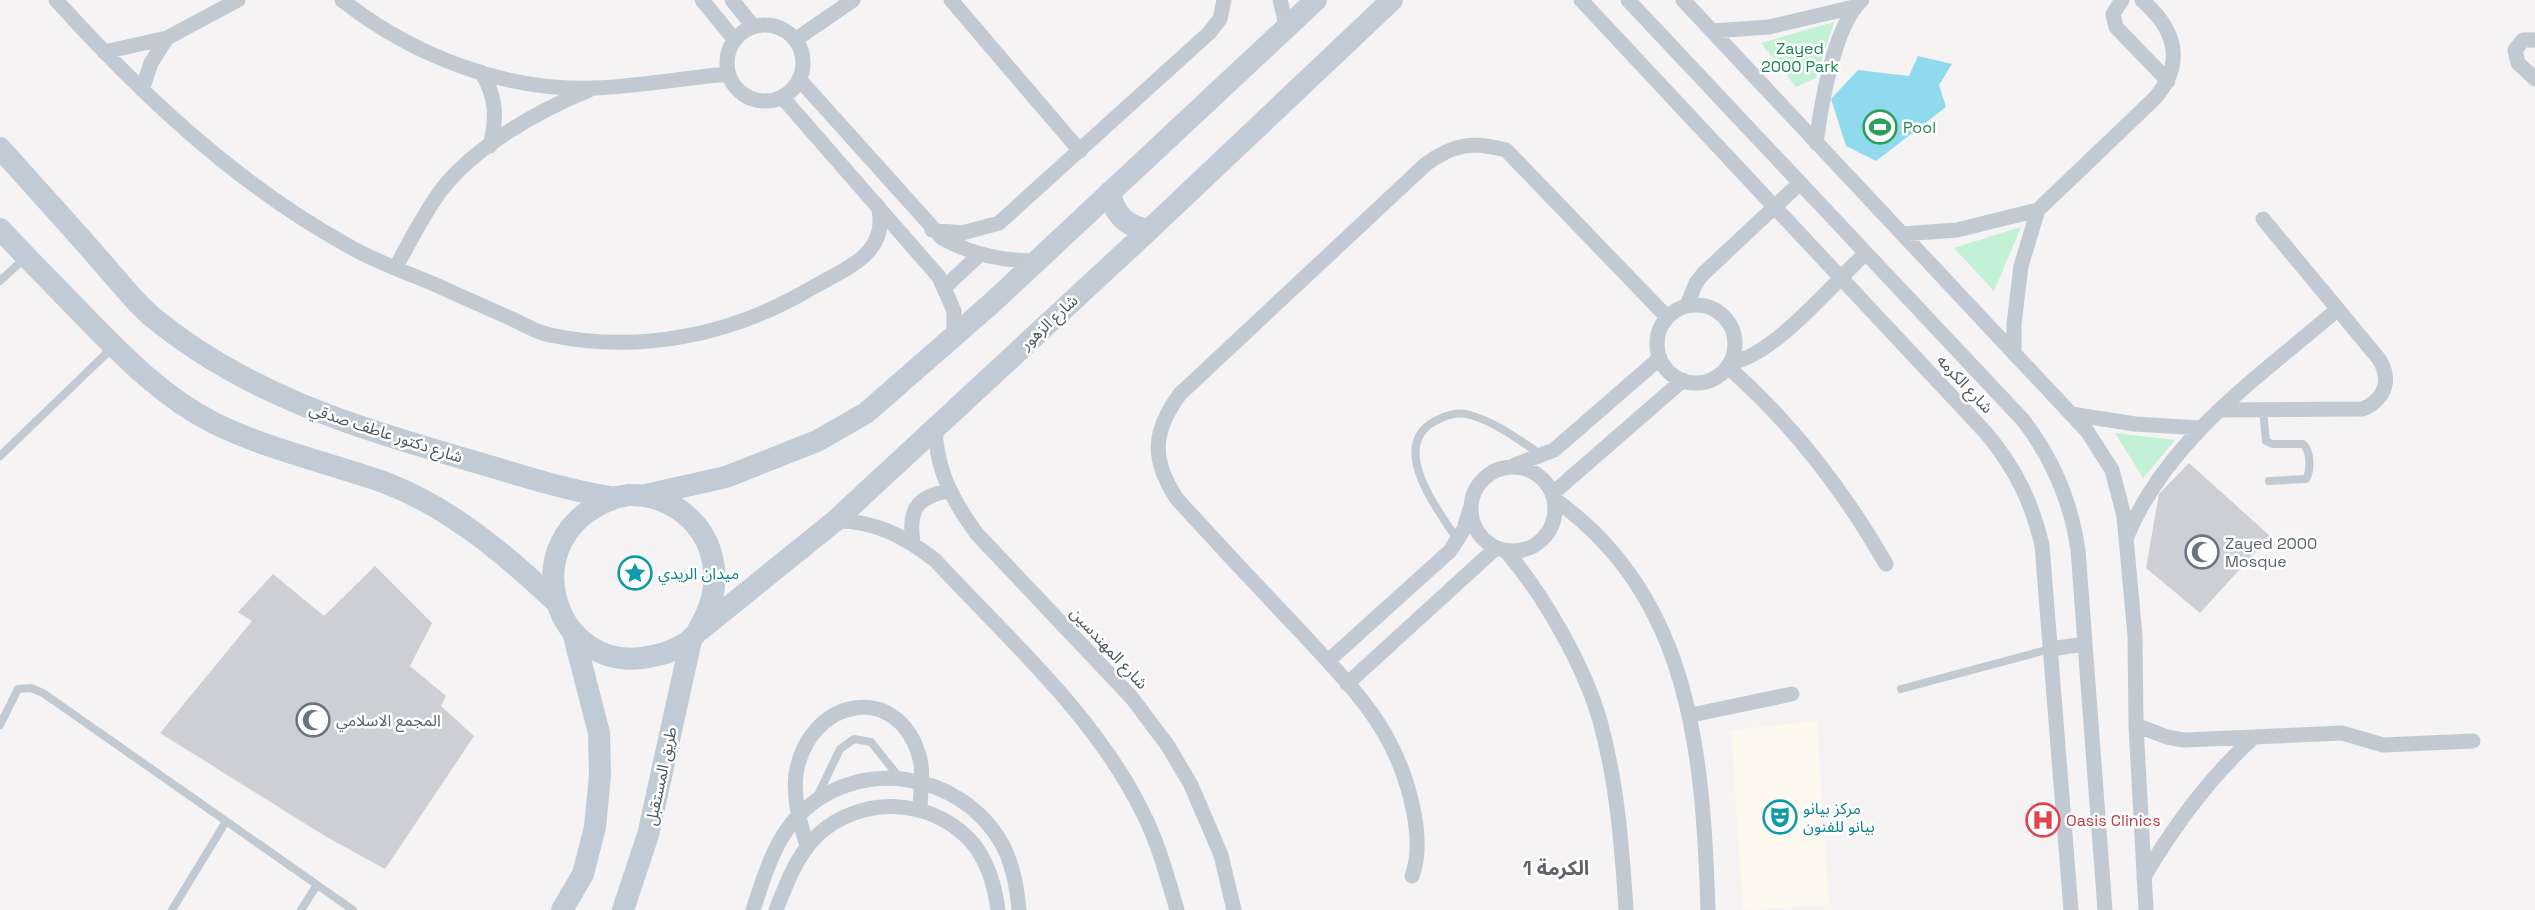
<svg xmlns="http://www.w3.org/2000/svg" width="2535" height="910" font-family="'Space Grotesk','Noto Sans Arabic',sans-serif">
	<rect width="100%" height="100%" fill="#f5f3f3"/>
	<path fill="#fdf9ef" d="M1817 721 1829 905 1743 910 1731 730Z"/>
	<path fill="#c3f1d5" d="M1834 22 1816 78 1796 87 1761 43Z
		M2021 227 1994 291 1954 248Z
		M2115 433 2175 440 2143 478Z"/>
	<path fill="#90daee" d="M1918 56 1952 64 1939 85 1946 107 1876 161 1846 146 1831 99 1858 70 1909 76Z"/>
	<path fill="#cdcfd5" d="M2189 463 2270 536 2200 613 2146 568 2159 494Z
		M375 566 432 623 410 666 446 696 441 706 474 736 385 869 325 836 160 733 252 621 238 612 273 574 324 616Z"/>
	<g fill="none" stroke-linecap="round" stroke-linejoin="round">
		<path stroke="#c1cad2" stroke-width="8" d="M0 281 25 258
			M2263 410 2266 441 2272 444H2303C2311 451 2311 470 2306 479L2269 481
			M0 456 111 349
			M1458 541C1440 512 1387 447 1435 421 1446 415 1458 411 1470 415 1496 422 1520 441 1542 455
			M1901 689 2050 649
			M0 725 18 689 31 688 43 693 353 910
			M817 797 840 749 854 739 871 742 899 777
			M172 910 225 823
			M301 910 317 885"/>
		<path stroke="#c1cad2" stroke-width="15" d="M56 0C142 95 233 181 345 244 373 261 406 272 436 285 462 297 488 308 514 320 525 325 538 333 550 335 639 354 732 335 810 289 844 269 891 254 878 206
			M342 0C412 55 505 92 596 88 640 86 684 78 728 74
			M702 0 734 39
			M732 0 753 26
			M951 0 1080 151
			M1280 0 1287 28
			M1581 0 1987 434C2015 468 2032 502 2042 545L2071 910
			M1628 0 2023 420C2053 459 2071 501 2078 550L2105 910
			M1683 0 2087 431 2112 470 2124 516 2135 636 2136 725 2146 910
			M2122 0 2113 14 2116 27 2168 81
			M727 63a38 38 0 1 1 76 0a38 38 0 1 1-76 0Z
			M1712 31 1769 27 1854 7
			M795 40 853 0
			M2535 40H2523L2515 50 2518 63 2535 79
			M104 52 167 38 238 0
			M481 72C497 97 497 118 490 146
			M799 79 942 238C972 255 1003 261 1037 261
			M142 90 151 63 167 38
			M782 97 939 277 954 311V337
			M1816 143C1821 106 1834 25 1862 0
			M932 230 962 233 999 223 1209 33 1220 19 1224 0
			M1902 234 1957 230 2038 210
			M396 267C410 241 424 213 442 189 477 145 538 111 589 90
			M945 287 979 255
			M1687 305 1696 283 1703 274 1800 183
			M1657 344a39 39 0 1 1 78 0a39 39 0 1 1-78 0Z
			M2014 354V324L2021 266 2038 210 2155 98C2186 62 2175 29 2142 0
			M1730 363C1774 356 1832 284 1866 253
			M1728 367C1793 424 1843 489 1886 564
			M2221 410 2363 409C2385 399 2392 380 2379 359L2263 219
			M2071 414 2135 424 2200 428
			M935 427C936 469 952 500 977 534L1132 698 1168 746 1191 785 1221 855 1234 910
			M1515 465 1554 450 1660 358
			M1471 509a42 42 0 1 1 84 0a42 42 0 1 1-84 0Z
			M1552 494 1683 380
			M1554 499C1692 596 1703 756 1708 910
			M835 521C875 520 905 537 935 560 1008 639 1094 714 1142 811 1158 842 1167 876 1177 910
			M2127 536C2169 437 2259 377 2338 309
			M913 543C908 511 916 496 949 491
			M1506 551C1543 594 1584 665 1600 721 1617 782 1622 847 1626 910
			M2051 649 2085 644
			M1328 661 1450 551 1464 529 1470 509
			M1347 684 1496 548
			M1691 715 1792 694
			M2136 725 2167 737 2184 740 2342 733 2383 745 2473 741
			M807 846C800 823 793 799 796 774 808 698 899 679 920 759 924 775 920 794 920 810
			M1412 876C1427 837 1406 771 1386 736 1365 698 1331 665 1302 633 1260 589 1218 544 1177 499 1151 460 1152 432 1180 394L1426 164C1454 144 1472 141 1506 150L1667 317
			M2144 877C2175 824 2209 778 2254 737
			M753 910C764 877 774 841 798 816 857 755 961 771 1002 844 1013 864 1017 887 1019 910
			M776 910C788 880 799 848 826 828 871 794 939 801 975 846 989 865 995 887 998 910"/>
		<path stroke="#c1cbd6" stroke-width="22" d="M0 148C33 185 67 222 100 260 116 278 132 299 150 315 259 406 387 435 519 475 549 484 579 492 610 497 617 498 622 496 628 495 649 494 671 502 686 515 716 541 722 582 705 617 701 624 698 633 692 638 683 647 665 654 653 656 553 680 508 535 615 498
			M1110 192C1114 214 1126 227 1149 230
			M0 229C28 259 57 288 85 317 125 358 163 397 214 423 269 450 329 463 386 483 451 508 506 555 556 602
			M646 495 726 477 817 441 866 413 993 302 1316 0
			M700 630 835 521 1149 230 1392 0
			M562 910 583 874 595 827 600 775 599 733 573 632
			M623 910 648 835 691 640"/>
	</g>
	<defs>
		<symbol id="stadium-ring" viewBox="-11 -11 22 22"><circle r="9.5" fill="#fff" stroke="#2e9e5b" stroke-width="1.5"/><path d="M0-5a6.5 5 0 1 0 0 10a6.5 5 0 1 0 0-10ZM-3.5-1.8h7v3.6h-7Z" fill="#2e9e5b"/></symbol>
		<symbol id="mosque-ring" viewBox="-11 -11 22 22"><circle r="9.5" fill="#fff" stroke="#6b7280" stroke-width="1.5"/><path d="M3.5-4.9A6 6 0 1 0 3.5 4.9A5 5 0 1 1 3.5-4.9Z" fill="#6b7280"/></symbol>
		<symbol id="sight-ring" viewBox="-11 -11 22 22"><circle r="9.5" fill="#fff" stroke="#0f9aa8" stroke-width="1.5"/><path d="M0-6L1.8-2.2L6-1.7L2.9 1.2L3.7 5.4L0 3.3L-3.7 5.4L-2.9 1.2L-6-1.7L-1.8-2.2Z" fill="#0f9aa8"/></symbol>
		<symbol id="theatre-ring" viewBox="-11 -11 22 22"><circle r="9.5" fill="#fff" stroke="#0f9aa8" stroke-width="1.5"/><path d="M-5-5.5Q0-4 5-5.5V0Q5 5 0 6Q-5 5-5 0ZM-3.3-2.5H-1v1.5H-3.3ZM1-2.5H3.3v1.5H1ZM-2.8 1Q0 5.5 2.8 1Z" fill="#0f9aa8"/></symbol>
		<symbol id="hospital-ring" viewBox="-11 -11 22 22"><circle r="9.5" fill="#fff" stroke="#e0444e" stroke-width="1.5"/><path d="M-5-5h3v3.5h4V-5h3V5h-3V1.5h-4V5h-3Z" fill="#e0444e"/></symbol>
	</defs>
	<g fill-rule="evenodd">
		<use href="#stadium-ring" x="1861" y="108" width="38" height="38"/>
		<use href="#mosque-ring" x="2183" y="533" width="38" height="38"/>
		<use href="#sight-ring" x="616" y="554" width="38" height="38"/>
		<use href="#mosque-ring" x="294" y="701" width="38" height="38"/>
		<use href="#theatre-ring" x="1761" y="798" width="38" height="38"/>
		<use href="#hospital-ring" x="2024" y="801" width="38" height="38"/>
	</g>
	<g text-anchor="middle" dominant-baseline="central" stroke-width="5" stroke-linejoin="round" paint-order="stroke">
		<g font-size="16" fill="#17864f" stroke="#fff">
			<text x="1800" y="48">Zayed<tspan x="1800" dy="18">2000 Park</tspan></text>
		</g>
		<g font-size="16" fill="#27864d" stroke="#fff" text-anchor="start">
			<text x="1903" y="127">Pool</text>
		</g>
		<g font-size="16" fill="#4a5661" stroke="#fff">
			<text transform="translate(1049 322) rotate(-43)">شارع الزهور</text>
			<text transform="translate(1965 384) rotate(47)">شارع الكرمه</text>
			<text transform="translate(386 433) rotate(18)">شارع دكتور عاطف صدقي</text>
			<text transform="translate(1109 648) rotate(47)">شارع المهندسين</text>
			<text transform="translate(661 776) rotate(-78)">طريق المستقبل</text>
		</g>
		<g font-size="16" fill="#5b616d" stroke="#fff" text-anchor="start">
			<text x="2225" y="543">Zayed 2000<tspan x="2225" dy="18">Mosque</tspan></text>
			<text x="336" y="720">المجمع الاسلامي</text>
		</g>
		<g font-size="16" fill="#0d838f" stroke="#fff" text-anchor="start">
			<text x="658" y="573">ميدان الريدي</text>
			<text x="1803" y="808">مركز بيانو<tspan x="1803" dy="18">بيانو للفنون</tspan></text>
		</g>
		<g font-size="16" fill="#be3a42" stroke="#fff" text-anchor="start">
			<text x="2066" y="820">Oasis Clinics</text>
		</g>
		<g font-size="20" font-weight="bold" fill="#5f6368" stroke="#fff">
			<text x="1556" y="868">الكرمة 1</text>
		</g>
	</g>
</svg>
